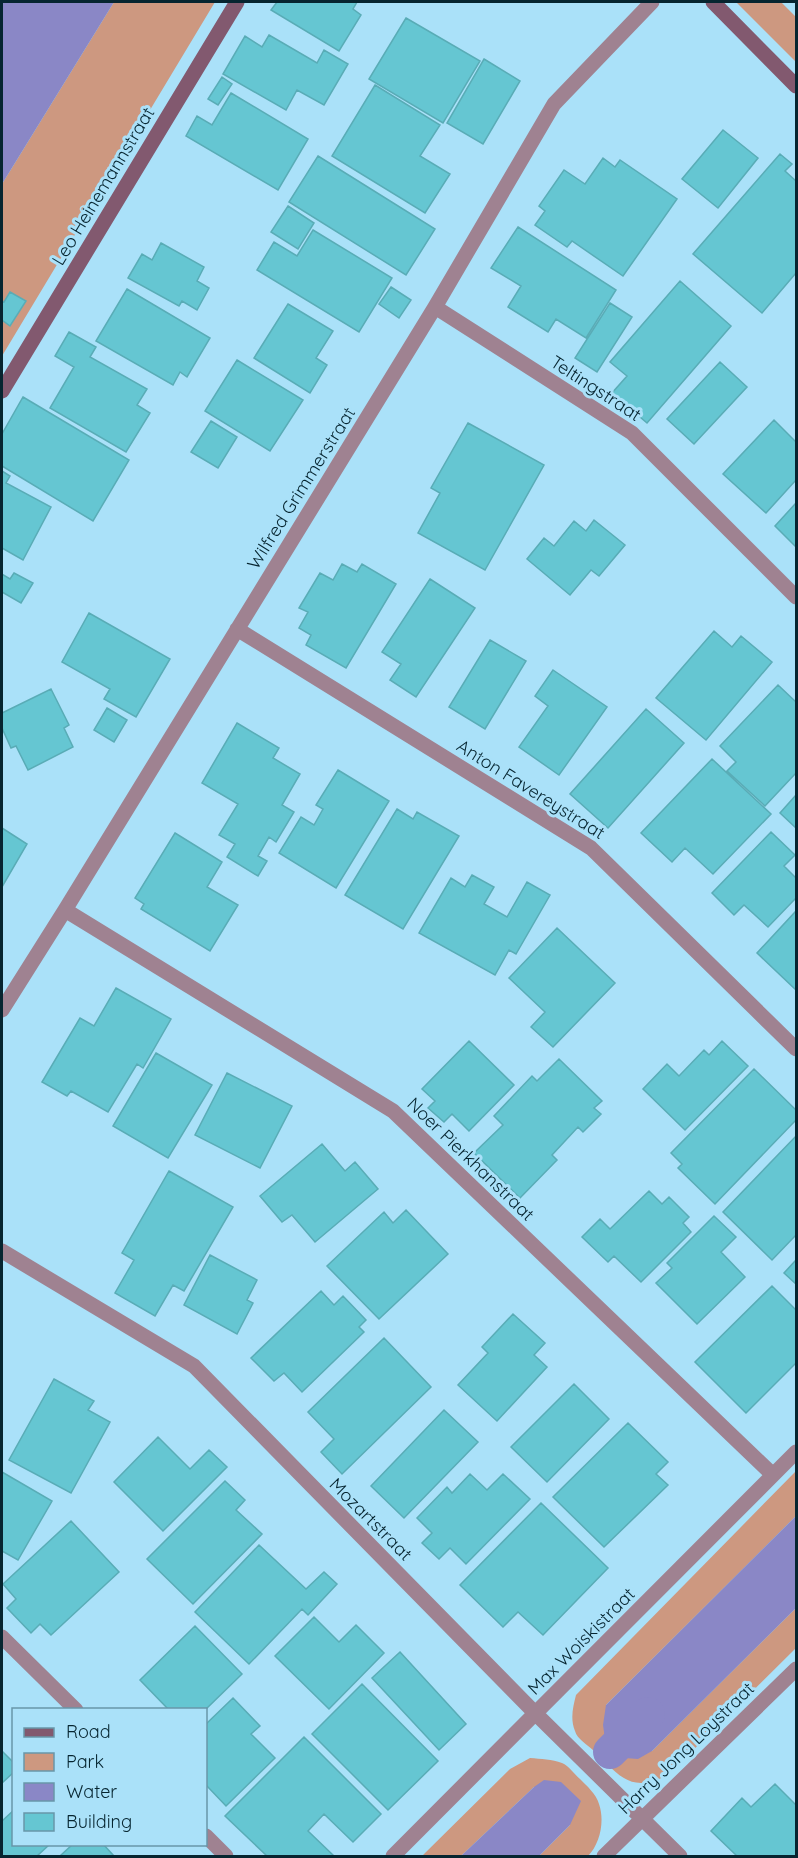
<svg xmlns="http://www.w3.org/2000/svg" width="798" height="1858" font-family="Quicksand,sans-serif">
	<rect width="100%" height="100%" fill="#aae1f9"/>
	<path fill="#cd9880" d="M114 2H215L2 356V184Z
		M736 2H781L796 17V62Z
		M796 1471V1516L606 1705 652 1751 796 1608V1648L668 1775C630 1794 620 1776 594 1751 588 1745 577 1739 575 1731 570 1719 573 1707 576 1695Z
		M530 1758C541 1759 552 1759 562 1763 569 1766 574 1774 580 1779 587 1786 596 1794 599 1804 605 1821 600 1844 588 1856H539L570 1825 534 1787 461 1856H422L510 1769Z"/>
	<path fill="#8a87c6" d="M2 2H114L2 184Z
		M796 1516V1608L652 1751 638 1759 625 1758 605 1739 603 1725 606 1705Z
		M544 1780 561 1782 581 1801 570 1825 539 1856H461L534 1787Z"/>
	<g fill="none" stroke-linecap="round" stroke-linejoin="round">
		<path stroke="#8a87c6" stroke-width="34" d="M610 1752 648 1714"/>
	</g>
	<path fill="#65c6d2" stroke="#59acb6" stroke-width="1.5" d="M277 2H357L353 9 361 15 339 51 271 10Z
		M406 18 480 61 443 123 369 79Z
		M269 35 317 63 324 50 348 64 324 105 297 90 286 110 223 74 245 36 262 47Z
		M484 59 520 81 483 144 447 123Z
		M222 77 232 84 218 105 208 99Z
		M375 85 440 125 420 156 450 174 425 213 332 156Z
		M231 93 308 139 278 190 186 136 197 116 212 125Z
		M723 130 758 158 718 208 682 179Z
		M780 154 792 164 785 171 796 181V273L762 313 693 254Z
		M318 156 435 229 406 275 289 202Z
		M603 158 615 167 620 160 677 199 623 276 572 241 567 247 535 225 545 211 539 206 564 170 585 184Z
		M288 206 314 223 298 249 271 232Z
		M518 227 616 290 586 338 556 319 548 332 508 307 521 286 491 268Z
		M313 230 392 278 359 332 257 270 274 242 297 256Z
		M161 243 204 267 197 281 209 288 197 310 182 301 179 306 128 278 142 254 152 260Z
		M680 281 731 326 647 423 612 393 627 376 610 362Z
		M391 287 411 300 399 318 379 304Z
		M127 289 210 338 187 377 180 372 173 385 96 341Z
		M10 292 26 301 10 326 2 320V301L4 302Z
		M610 303 632 317 597 372 575 358Z
		M288 304 333 331 316 358 327 365 310 393 254 358Z
		M69 332 96 347 90 357 147 389 137 405 150 413 126 452 50 408 74 367 55 356Z
		M237 360 303 400 270 451 205 411Z
		M720 362 747 387 694 444 667 419Z
		M23 397 129 460 93 521 2 466V434Z
		M774 420 796 442V480L766 513 723 474Z
		M211 421 237 437 218 468 191 452Z
		M468 423 544 465 485 570 418 533 440 493 431 488Z
		M2 471 10 476 6 483 51 507 23 560 2 548Z
		M796 503V547L775 526Z
		M594 520 625 545 599 576 591 570 570 595 527 559 544 538 554 546 574 521 586 531Z
		M342 564 357 572 362 564 396 584 346 668 306 645 311 635 299 628 308 612 299 608 320 573 333 580Z
		M14 573 33 583 21 603 2 592V574L10 579Z
		M430 579 475 608 416 697 390 680 401 664 382 652Z
		M89 613 170 659 136 717 104 699 110 689 62 662Z
		M714 631 732 647 741 636 772 662 706 740 656 698Z
		M490 640 526 661 485 729 449 707Z
		M553 670 607 707 559 775 519 747 548 706 535 696Z
		M778 685 796 702V773L765 806 727 771 736 762 720 746Z
		M51 689 69 725 64 728 73 747 28 770 16 746 11 748 2 728V713Z
		M107 708 127 720 114 742 94 730Z
		M646 709 684 743 608 828 570 794Z
		M237 723 279 748 273 758 300 774 282 805 294 812 276 842 269 837 258 856 267 861 258 876 227 857 235 844 219 835 238 804 202 783Z
		M712 759 771 814 713 874 685 848 672 862 641 833Z
		M338 770 389 801 336 888 279 853 301 817 314 825 323 809 316 805Z
		M796 795V828L780 813Z
		M397 809 413 819 417 812 459 836 403 929 345 895Z
		M2 828 27 844 2 887Z
		M771 832 795 855 784 866 796 878V898L768 927 744 905 734 915 712 893Z
		M175 833 222 862 207 887 238 905 210 951 141 909 144 904 135 898Z
		M472 875 494 887 484 904 507 917 527 882 550 895 516 954 509 950 495 975 419 933 451 878 465 887Z
		M796 911V990L757 953Z
		M557 928 615 983 553 1047 531 1027 545 1012 509 978Z
		M116 988 171 1019 143 1068 137 1064 108 1112 71 1091 67 1096 42 1082 80 1018 94 1026Z
		M469 1041 514 1085 469 1131 452 1114 444 1122 428 1108 435 1101 422 1089Z
		M722 1041 748 1066 685 1130 643 1089 667 1064 679 1076 704 1050 709 1055Z
		M156 1053 212 1085 168 1158 113 1126Z
		M559 1059 602 1101 594 1108 601 1114 583 1132 578 1127 552 1155 557 1160 520 1198 474 1153 503 1125 494 1116 532 1076 537 1081Z
		M754 1069 796 1110V1120L715 1204 678 1168 682 1164 671 1153Z
		M227 1073 292 1106 260 1168 195 1135Z
		M796 1136V1235L772 1260 723 1212Z
		M322 1144 345 1171 355 1162 378 1189 315 1242 292 1215 282 1222 260 1196Z
		M169 1171 233 1207 184 1291 173 1285 155 1316 115 1293 134 1260 122 1253Z
		M649 1191 662 1204 669 1197 689 1217 683 1223 691 1232 641 1282 614 1256 608 1262 582 1237 600 1219 610 1229Z
		M406 1210 448 1254 379 1319 327 1266 384 1212 393 1223Z
		M714 1216 736 1237 721 1252 745 1277 697 1324 656 1283 672 1268 667 1263Z
		M210 1255 257 1280 247 1300 253 1303 237 1334 184 1305Z
		M796 1260V1284L784 1273Z
		M772 1286 796 1310V1363L746 1413 695 1362Z
		M321 1291 334 1305 343 1296 366 1320 359 1327 364 1332 302 1392 284 1373 274 1381 251 1358Z
		M513 1314 545 1343 534 1355 547 1367 497 1421 458 1385 488 1353 482 1347Z
		M384 1338 431 1387 342 1474 321 1452 334 1439 308 1412Z
		M54 1379 94 1401 88 1410 110 1422 71 1493 9 1460Z
		M574 1384 609 1419 547 1482 511 1447Z
		M444 1410 478 1442 404 1518 371 1486Z
		M628 1423 668 1462 656 1474 668 1485 604 1547 553 1497Z
		M158 1437 190 1469 209 1450 227 1467 163 1531 114 1482Z
		M2 1472 52 1501 18 1560 2 1551Z
		M470 1474 487 1490 503 1474 530 1499 466 1564 450 1548 439 1559 422 1543 432 1533 417 1518 447 1487 452 1493Z
		M225 1481 245 1500 236 1510 262 1534 193 1604 147 1559Z
		M541 1503 608 1568 543 1635 518 1612 503 1627 460 1585Z
		M71 1521 119 1572 51 1635 40 1624 31 1633 7 1608 16 1599 3 1584Z
		M259 1545 306 1589 324 1572 337 1584 308 1615 302 1609 249 1664 195 1612Z
		M314 1617 339 1642 356 1625 384 1653 329 1709 275 1656Z
		M195 1626 242 1674 205 1710H169L140 1680Z
		M400 1652 466 1724 439 1750 372 1678Z
		M362 1684 438 1761 388 1810 312 1734Z
		M233 1698 260 1726 251 1734 275 1758 226 1806 206 1785V1724Z
		M304 1737 381 1814 353 1842 324 1814 308 1831 334 1856H267L225 1816Z
		M2 1751 14 1763V1772L2 1783Z
		M775 1784 796 1805V1856H737L711 1831 742 1798 751 1807Z
		M14 1810V1844H50L37 1856H2V1821Z
		M73 1844H103L114 1856H60Z"/>
	<g fill="none" stroke-linecap="round" stroke-linejoin="round">
		<path stroke="#9f8291" stroke-width="15" d="M435 307 632 433 796 597
			M237 629 591 848 796 1049
			M65 910 393 1111 773 1475
			M2 1010 65 910 435 307 554 104 652 2
			M2 1251 194 1366 536 1714 680 1856
			M2 1637 76 1710
			M206 1836 226 1856
			M393 1856 796 1452
			M604 1856 796 1669"/>
		<path stroke="#82596f" stroke-width="15" d="M713 2 796 86
			M2 391 237 2"/>
	</g>
	<g text-anchor="middle" dominant-baseline="central" stroke-width="6" stroke-linejoin="round" paint-order="stroke">
		<g font-size="18" fill="#062530" stroke="#aae1f9">
			<text transform="translate(103 186) rotate(-59)">Leo Heinemannstraat</text>
			<text transform="translate(596 388) rotate(33)">Teltingstraat</text>
			<text transform="translate(301 488) rotate(-58)">Wilfred Grimmerstraat</text>
			<text transform="translate(531 789) rotate(32)">Anton Favereystraat</text>
			<text transform="translate(471 1159) rotate(44)">Noer Pierkhanstraat</text>
			<text transform="translate(371 1519) rotate(45)">Mozartstraat</text>
			<text transform="translate(581 1641) rotate(-45)">Max Woiskistraat</text>
			<text transform="translate(686 1748) rotate(-44)">Harry Jong Loystraat</text>
		</g>
	</g>
	<rect width="798" height="1858" fill="none" stroke="#062530" stroke-width="6"/>
	<rect x="12" y="1708" width="195" height="138" fill="#aae1f9" stroke="#6896a9" stroke-width="1.5"/>
	<rect x="24" y="1728" width="30" height="9" fill="#82596f" stroke="#6896a9" stroke-width="1.5"/>
	<text x="66" y="1738" font-size="18" fill="#062530">Road</text>
	<rect x="24" y="1753" width="30" height="18" fill="#cd9880" stroke="#6896a9" stroke-width="1.5"/>
	<text x="66" y="1768" font-size="18" fill="#062530">Park</text>
	<rect x="24" y="1783" width="30" height="18" fill="#8a87c6" stroke="#6896a9" stroke-width="1.5"/>
	<text x="66" y="1798" font-size="18" fill="#062530">Water</text>
	<rect x="24" y="1813" width="30" height="18" fill="#65c6d2" stroke="#6896a9" stroke-width="1.5"/>
	<text x="66" y="1828" font-size="18" fill="#062530">Building</text>
</svg>
